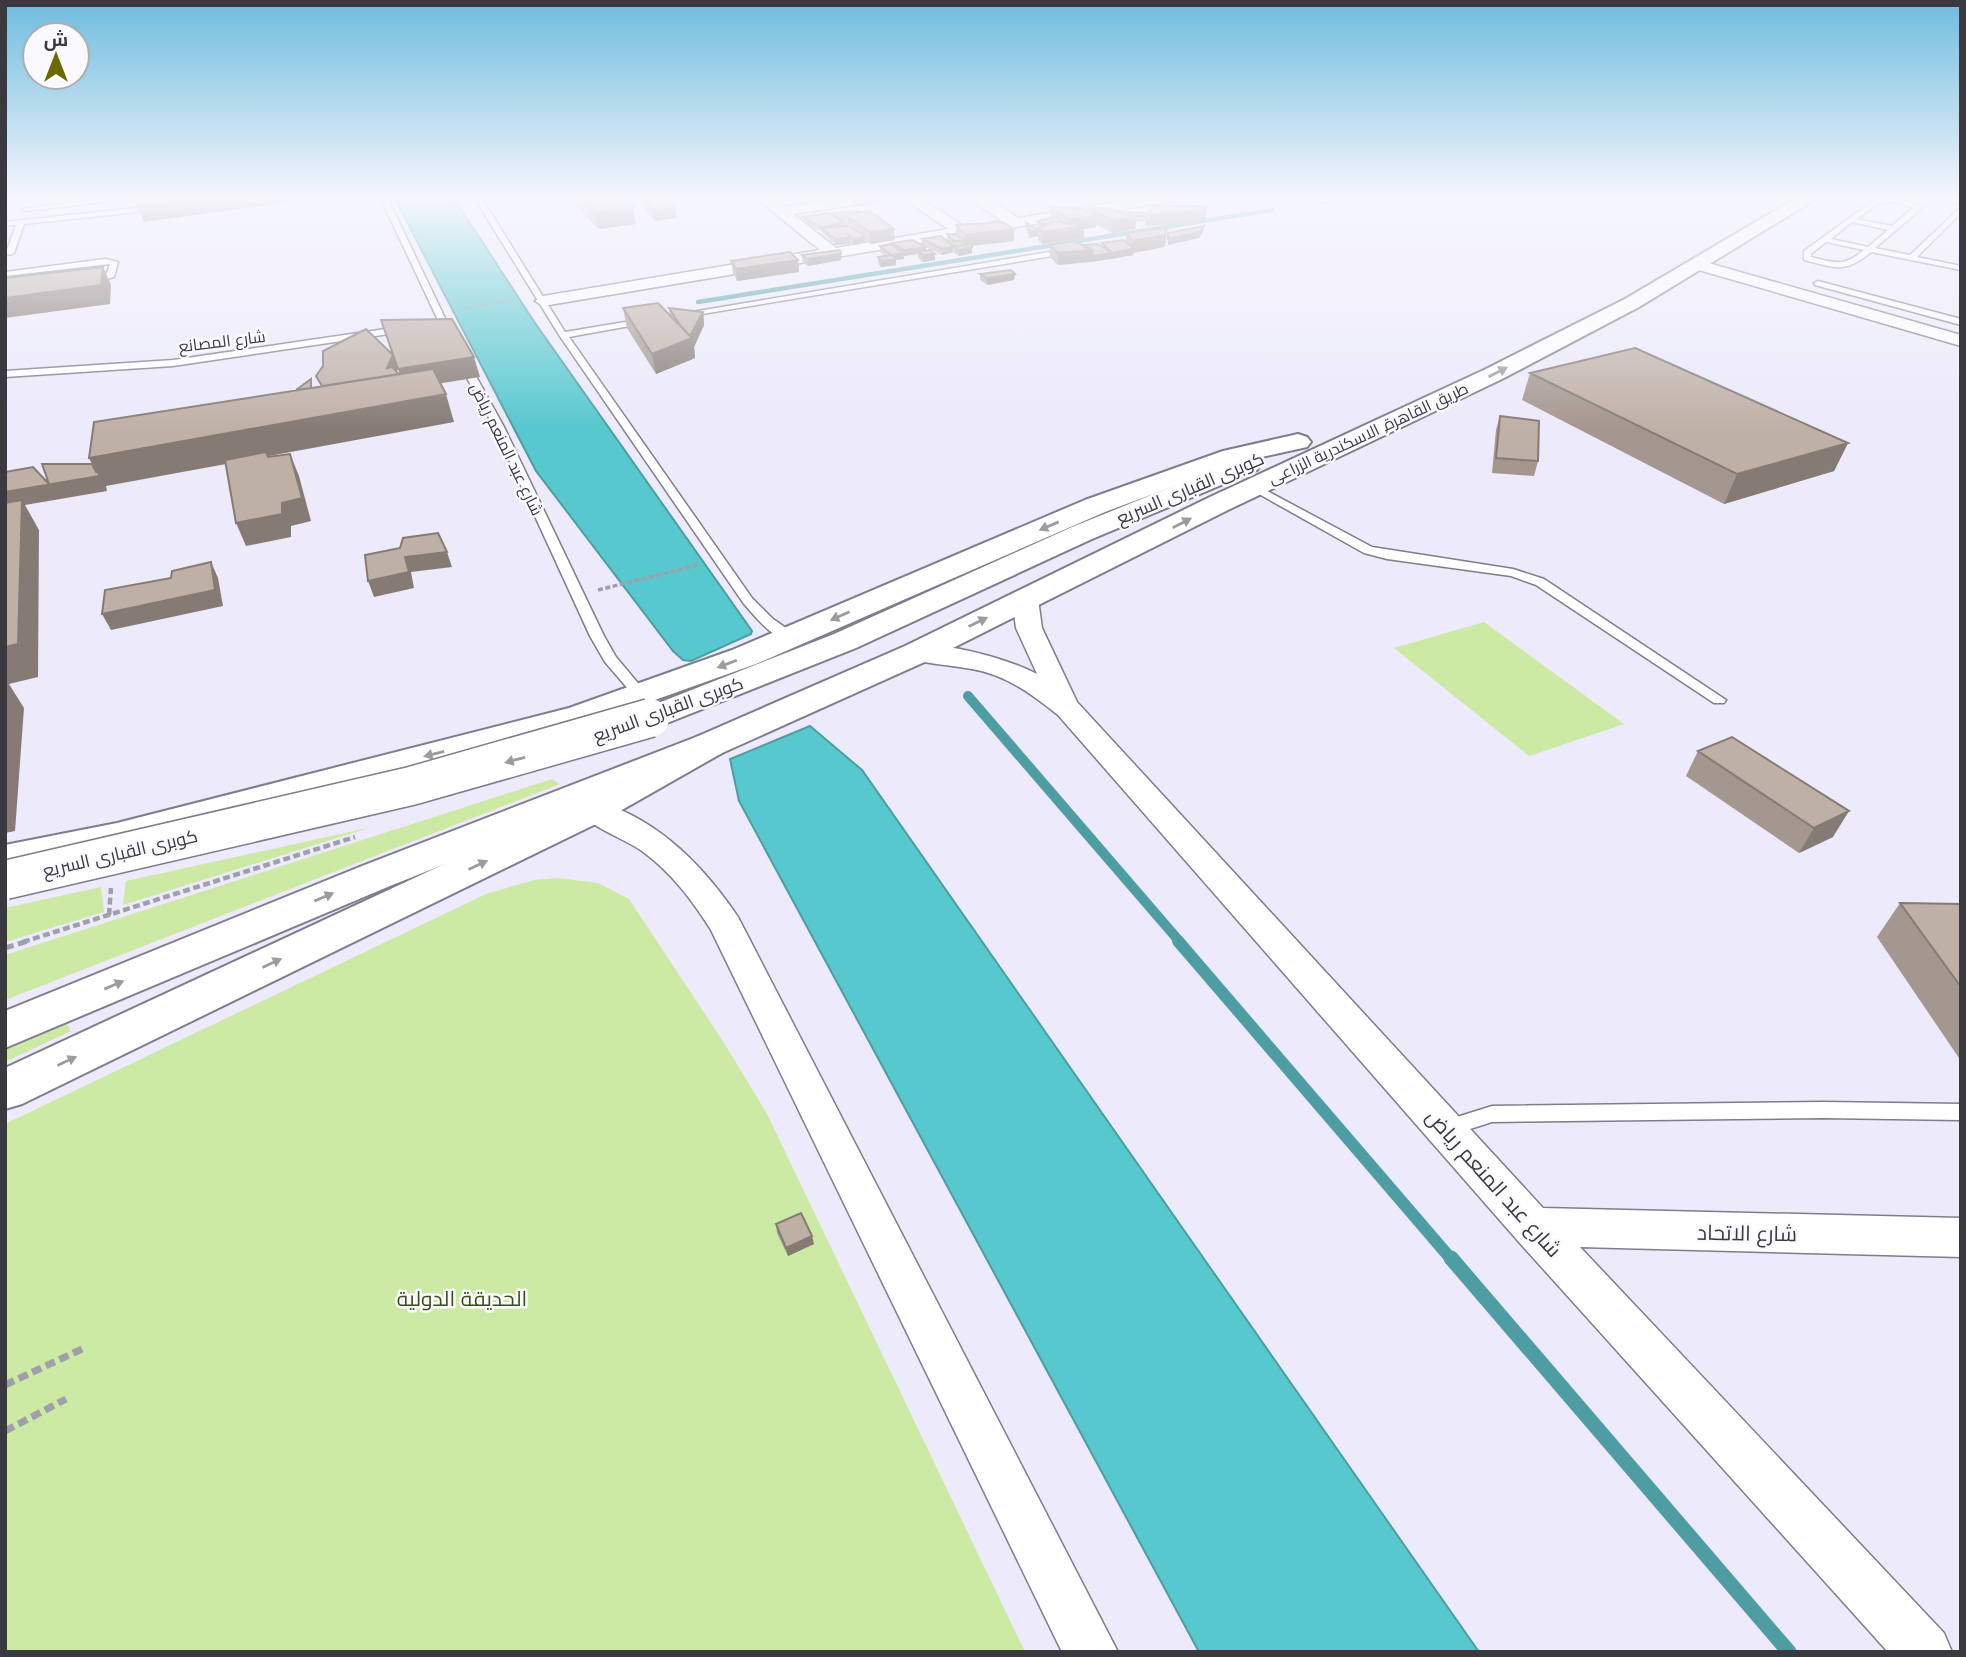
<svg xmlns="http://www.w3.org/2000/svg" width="1966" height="1657" font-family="'PT Sans',Cairo,sans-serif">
	<rect width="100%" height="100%" fill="#eceafb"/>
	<path fill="#cceaa3" d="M1484 622 1624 724 1529 756 1394 648Z
		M552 779 560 784 5 1000V955Z
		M372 827 123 905 126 881Z
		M558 878 598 883 629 899 726 1046 767 1114 1025 1652H5V1124L486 894 534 880Z
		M101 887 104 912 5 942V908Z
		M67 1024 71 1031 5 1062V1050Z"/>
	<path fill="#56c8ce" stroke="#4e9da3" stroke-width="2" d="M394 197H453L535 323 752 631 751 634 691 661 683 660 673 651 536 471Z
		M810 726 862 770 1479 1652H1199L739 801 730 759Z"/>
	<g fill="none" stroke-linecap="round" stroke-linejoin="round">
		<path stroke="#4e9da3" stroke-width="4.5" d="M698 302 1272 210"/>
		<path stroke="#4e9da3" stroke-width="10" d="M968 696 1180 942"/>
		<path stroke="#4e9da3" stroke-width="12" d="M1178 941 1452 1260"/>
		<path stroke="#4e9da3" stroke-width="15" d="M1451 1258 1789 1652"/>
		<defs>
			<path id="service" d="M380 197H387L454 337 453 339 446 337Z
				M474 197H481L565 332 649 318 650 320 646 323 569 337 752 598 773 619 796 635V641C776 644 756 617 744 604L559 335Z
				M1934 197 1961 200V204L1935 198Z
				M108 198 110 201 26 211 22 209Z
				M1885 198 1904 200 1922 208 1875 248 1910 255 1961 207V213L1917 257 1961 266V270L1871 252C1845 274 1836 268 1804 260V251L1873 201ZM1885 202 1901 203 1913 208 1892 226 1857 219 1877 204ZM1852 222 1888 230 1868 247 1831 239ZM1826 242 1864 250C1844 267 1835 263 1811 257V254Z
				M135 208 138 212 24 224 14 253 10 255 6 253 16 225 5 226V222Z
				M1049 252 1052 256 678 318 674 315Z
				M105 259 118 262 114 277 88 284 84 282 85 280 106 275 110 264 5 276V272Z
				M1818 281 1961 319V325L1815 285 1814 283Z
				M406 326 409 327V331L173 366 5 377V371L173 360Z
				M459 358 467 360 504 427 604 636 616 657 648 695 646 698H636L605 662 590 636 494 427 457 360Z
				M1254 484 1372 547 1513 569 1544 579 1726 700 1724 703H1714L1536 585 1511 576 1387 559 1364 553 1250 489V485Z
				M1824 1102 1961 1104V1120L1824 1118 1492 1122 1445 1137 1438 1135 1435 1129 1438 1123 1492 1106Z"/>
			<path id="minor" d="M755 197H771L784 207 850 197H886L879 201 793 214 836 248 948 229 901 197H918L965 227 1002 221 967 197H984L1019 218 1145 197H1179L1172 201 543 306 535 301 543 296 820 250Z
				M1317 197H1347L1345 200 1317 203Z
				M1698 260 1961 335V346L1692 268 1690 265Z
				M1025 591 1034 594 1038 599 1042 628 1077 702 1543 1208 1961 1218V1257L1580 1247 1944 1633 1952 1652H1888L1518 1241 1058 715C1032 694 1006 675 972 669 951 665 929 664 908 659L904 653 908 647C940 639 1008 659 1037 674L1016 628 1012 599 1016 594Z
				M593 800C656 817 703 865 738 917L1118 1652H1062L711 930C692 900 671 872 642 851 625 839 588 826 578 810L582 803Z"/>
			<path id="trunk" d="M1798 197H1819L1639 307 1502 379 1230 509 929 660 722 753 390 886 5 1048V1011L362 866 696 737 905 646 1210 497 1486 369 1625 299Z
				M1248 456 1257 458 1261 464 1257 470 1092 539 856 648 662 725 650 728 638 725 633 718 638 711 834 634 1072 527Z"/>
			<path id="motorway" d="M1298 434 1307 437 1311 442 1307 447 1239 462 1105 512 756 664 593 722 117 849 5 873V845L117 823 569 708 732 650 1085 500 1223 451Z
				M709 734 722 737 727 745 722 753 606 819 22 1104 5 1109V1068L580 801 696 737Z"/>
		</defs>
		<use href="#service" stroke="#7e7d8b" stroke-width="3"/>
		<use href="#minor" stroke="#7e7d8b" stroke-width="3"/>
		<use href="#trunk" stroke="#7e7d8b" stroke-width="4"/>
		<use href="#motorway" stroke="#7e7d8b" stroke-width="4"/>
		<path stroke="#a09fab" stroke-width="2" stroke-dasharray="3.5 2" stroke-linecap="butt" d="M458 309 518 299"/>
		<path stroke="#a09fab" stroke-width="3.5" stroke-dasharray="5 2.5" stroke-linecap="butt" d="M598 590 698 565"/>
		<path stroke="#a09fab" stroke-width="4.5" stroke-dasharray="7 3.5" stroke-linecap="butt" d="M109 915 111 888
			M23 942 355 837"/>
		<path stroke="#a09fab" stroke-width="5" stroke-dasharray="9 4.5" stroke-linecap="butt" d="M5 948 28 941"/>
		<path stroke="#a09fab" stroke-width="7" stroke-dasharray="10 5" stroke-linecap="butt" d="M5 1385 82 1349
			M5 1431 66 1399"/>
		<use href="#service" fill="#fff" fill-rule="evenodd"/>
		<use href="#minor" fill="#fff" fill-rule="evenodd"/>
		<use href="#trunk" fill="#fff" fill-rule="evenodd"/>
		<use href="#motorway" fill="#fff" fill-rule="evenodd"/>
		<defs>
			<path id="trunk-bridge" d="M5 880 411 786 650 718"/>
		</defs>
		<use href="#trunk-bridge" stroke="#7e7d8b" stroke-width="41" stroke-linecap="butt"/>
		<use href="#trunk-bridge" stroke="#fff" stroke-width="38"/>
	</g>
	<path fill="#a4978f" d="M569 197H623L636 224 598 229Z
		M851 197H881V203L857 207 851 201Z
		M643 198 677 218 655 221 645 209Z
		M1051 207 1087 210V207L1120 212 1206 218 1191 223 1145 226V222L1136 221 1135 229 1112 233 1097 225 1096 227 1084 229V238L1042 244 1038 240V236L1029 238 1026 228V223L1039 229 1040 227 1038 226V221L1051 218Z
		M858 211 895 240 871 244 865 240V242L853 245 849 242 850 244 835 245 822 232 804 223 803 217H833V213Z
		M956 225 1014 229V241L972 246V253L959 256 954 253 953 247V252L942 255 922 245V239L950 244 947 240V234H956Z
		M1167 228 1166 240 1164 247 1133 253V255L1092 262 1058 265 1050 257V245L1102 247V243H1126L1127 233Z
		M892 243 926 250 935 254V260L923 262 918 258V254L903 256 904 259 896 260V265L881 267 878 263V257L885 256 880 252V246L892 245Z
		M802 255 841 260 808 266 802 261Z
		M798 260 799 272 737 281 733 273 731 261Z
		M980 274 1014 280 987 285 980 280Z
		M623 308 670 315 669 308 703 312 704 325 694 347 695 358 656 374 627 328Z
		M1530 373 1848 443 1834 471 1724 504 1522 400Z
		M1500 416 1538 461 1534 476 1492 473 1496 430Z
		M1698 751 1833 837 1799 853 1686 776Z
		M1900 903 1961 904V1061L1877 937Z
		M776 1224 814 1244 788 1256 777 1233Z"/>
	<path fill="#867b74" d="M199 197H291L292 202 144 222 137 206Z
		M881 197V203L857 207V201Z
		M1207 206 1206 218 1191 223 1145 226 1146 215Z
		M633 207 636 224 598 229 595 212Z
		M675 207 677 218 655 221 653 210Z
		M1097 216 1096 227 1084 229V238L1042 244V232L1068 228 1069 219Z
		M1136 217 1135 229 1112 233 1113 221Z
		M844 218V229L821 228V233V227L840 224 839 219Z
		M1204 226 1203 232 1199 238 1168 245V239Z
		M1167 228 1166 240 1164 247 1133 253V255L1112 259V253L1132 249V241Z
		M894 229 895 240 871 244 870 232Z
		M1014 229V241L965 246V235Z
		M1039 230 1038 236 1029 238 1030 232Z
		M865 236V242L853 245V239Z
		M849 238 850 244 835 245V239Z
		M953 246V252L942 255V249Z
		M926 247V253L918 252V254L904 256V250Z
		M972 247V253L959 256V250Z
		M1092 250 1112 253V259L1058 265V253Z
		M903 253 904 259 896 260V265L881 267V261L892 260 891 255Z
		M841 254V260L808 266 807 259Z
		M935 254V260L923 262V255Z
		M798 260 799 272 737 281 736 269Z
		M103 267 111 285 110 304 5 318V298Z
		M1015 274 1014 280 987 285V278Z
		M703 312 704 325 694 347 695 358 656 374 652 354Z
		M393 355 398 369 393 378 401 377 398 369 474 357 480 377 405 389 406 391 328 403 323 389 390 379 387 368Z
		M446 394 454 422 106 486 107 491 25 505 39 530 38 677 9 684 24 708 15 831 5 833V492L98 476 89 458Z
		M1848 443 1834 471 1724 504 1737 474Z
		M290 454 299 476 311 521 291 526V537L246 546 236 523 282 503Z
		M447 552 452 567 411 572 414 588 374 597 368 581 405 557Z
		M211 562 218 578 223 606 111 630 102 614Z
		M1849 811 1833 837 1799 853 1814 828Z
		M812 1236 814 1244 788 1256 786 1248Z"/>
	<path fill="#bfb0a6" stroke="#867b74" stroke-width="2" d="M136 197H199L137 206Z
		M581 197H623L633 207 595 212Z
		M648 197H666L675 207 653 210 643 198Z
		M852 197H881L857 201Z
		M1153 206H1207L1192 211 1146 215Z
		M1051 207 1084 209 1097 216 1069 219Z
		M1087 207 1114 210 1136 217 1113 221Z
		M858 211 860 212 844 215V218L839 219 833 213Z
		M870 211 894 229 870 232 844 215Z
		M1120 212 1148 213 1146 216H1132Z
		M829 213 843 223 821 227 803 217Z
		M1056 216 1062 222 1054 221 1045 225 1038 221Z
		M1054 221 1085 226 1042 232 1039 228Z
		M1003 222 1014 229 965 235 956 225Z
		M1026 223 1040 230 1030 232Z
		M849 226 865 236 853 239 848 235 849 238 835 239 821 228Z
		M1204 226 1200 232 1168 239V233Z
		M1167 228 1165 235 1132 241 1127 233Z
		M947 234H956L965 241H953Z
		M941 236 953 246 942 249 922 239Z
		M912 240 926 247 904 250 892 243Z
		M1124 240 1134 249 1112 253 1102 243Z
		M1074 241 1092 250 1058 253 1050 245Z
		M891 244 903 253 891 255 880 246Z
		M972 244V247L959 250 954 247Z
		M1098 244 1112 253 1092 256V250L1083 245Z
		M840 250 841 254 807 259 802 255Z
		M930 250 935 254 923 255 918 252Z
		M790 252 798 260 736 269 731 261Z
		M892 255 896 259 881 261 878 257Z
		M103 267 101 285 5 298V278Z
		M1011 270 1015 274 987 278 980 274Z
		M658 303 692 338 652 354 623 308Z
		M669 308 703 312 690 336 680 325Z
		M452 319 474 357 398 369 381 320Z
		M366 329 393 355 387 368 392 367 399 374 322 386 316 376 323 366V351Z
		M1635 348 1848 443 1737 474 1530 373Z
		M433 369 446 394 89 458 94 422Z
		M311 379V388L296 390Z
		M1500 416 1539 421 1538 461 1496 458Z
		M266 452 268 457 290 454 302 498 282 503V514L236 523 225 460Z
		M42 464H92L96 472 98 471 99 476 5 492V472L33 467 49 484Z
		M22 500 18 644 5 647V503Z
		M438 533 447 552 405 557 409 572 368 581 365 555 400 548 403 538Z
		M211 562 215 590 102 614 105 590 171 578 172 571Z
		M1732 737 1849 811 1814 828 1698 751Z
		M1900 903 1961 904V987Z
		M801 1213 812 1236 786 1248 776 1224Z"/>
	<defs><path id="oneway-solid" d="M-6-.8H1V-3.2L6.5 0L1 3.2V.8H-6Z" transform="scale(1.75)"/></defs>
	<g fill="#9c9ca0">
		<use href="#oneway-solid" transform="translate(1498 372) rotate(-27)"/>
		<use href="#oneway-solid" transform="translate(1182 523) rotate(-27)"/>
		<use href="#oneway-solid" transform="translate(1049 526) rotate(157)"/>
		<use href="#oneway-solid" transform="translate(840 616) rotate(156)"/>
		<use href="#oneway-solid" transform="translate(978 622) rotate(-26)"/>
		<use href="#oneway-solid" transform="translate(727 664) rotate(159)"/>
		<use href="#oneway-solid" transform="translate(434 754) rotate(166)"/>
		<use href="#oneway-solid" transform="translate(515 760) rotate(165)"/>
		<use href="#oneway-solid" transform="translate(478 865) rotate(-25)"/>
		<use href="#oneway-solid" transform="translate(324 897) rotate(-23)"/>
		<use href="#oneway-solid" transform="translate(272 963) rotate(-25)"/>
		<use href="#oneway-solid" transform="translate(114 985) rotate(-23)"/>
		<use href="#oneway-solid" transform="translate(67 1061) rotate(-25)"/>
	</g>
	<linearGradient id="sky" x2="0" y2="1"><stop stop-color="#6dbcde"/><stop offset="0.46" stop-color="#f6f6fd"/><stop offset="1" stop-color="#f6f6fd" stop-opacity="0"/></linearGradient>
	<rect width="1966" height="429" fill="url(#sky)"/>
	<g text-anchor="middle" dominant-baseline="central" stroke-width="5" stroke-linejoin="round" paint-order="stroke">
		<g font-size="16" fill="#3a3940" stroke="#faf9fd">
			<text transform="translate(222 341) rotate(-7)">شارع المصانع</text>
			<text transform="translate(1368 433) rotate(-25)">طريق القاهرة, الاسكندرية الزراعى</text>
			<text transform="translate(507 449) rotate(64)">شارع عبد المنعم رياض</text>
		</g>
		<g font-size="18" fill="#3a3940" stroke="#faf9fd">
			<text transform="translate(1190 488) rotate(-23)">كوبرى القبارى السريع</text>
			<text transform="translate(668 709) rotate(-20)">كوبرى القبارى السريع</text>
			<text transform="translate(120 853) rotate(-13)">كوبرى القبارى السريع</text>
		</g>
		<g font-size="21" fill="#3a3940" stroke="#faf9fd">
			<text transform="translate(1494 1183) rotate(48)">شارع عبد المنعم رياض</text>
			<text transform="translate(1747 1233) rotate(1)">شارع الاتحاد</text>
		</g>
		<g font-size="21" fill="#3b4e1a" stroke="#faf9fd">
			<text x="462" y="1298">الحديقة الدولية</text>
		</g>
	</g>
	<rect width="1966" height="1657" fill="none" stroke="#3a3940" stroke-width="14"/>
	<g transform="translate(56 56)"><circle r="33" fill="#faf9fd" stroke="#adacb1" stroke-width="2"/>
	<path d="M0-5L12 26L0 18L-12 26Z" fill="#6c6903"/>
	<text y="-10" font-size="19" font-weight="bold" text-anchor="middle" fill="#3a3940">ش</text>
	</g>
</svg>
